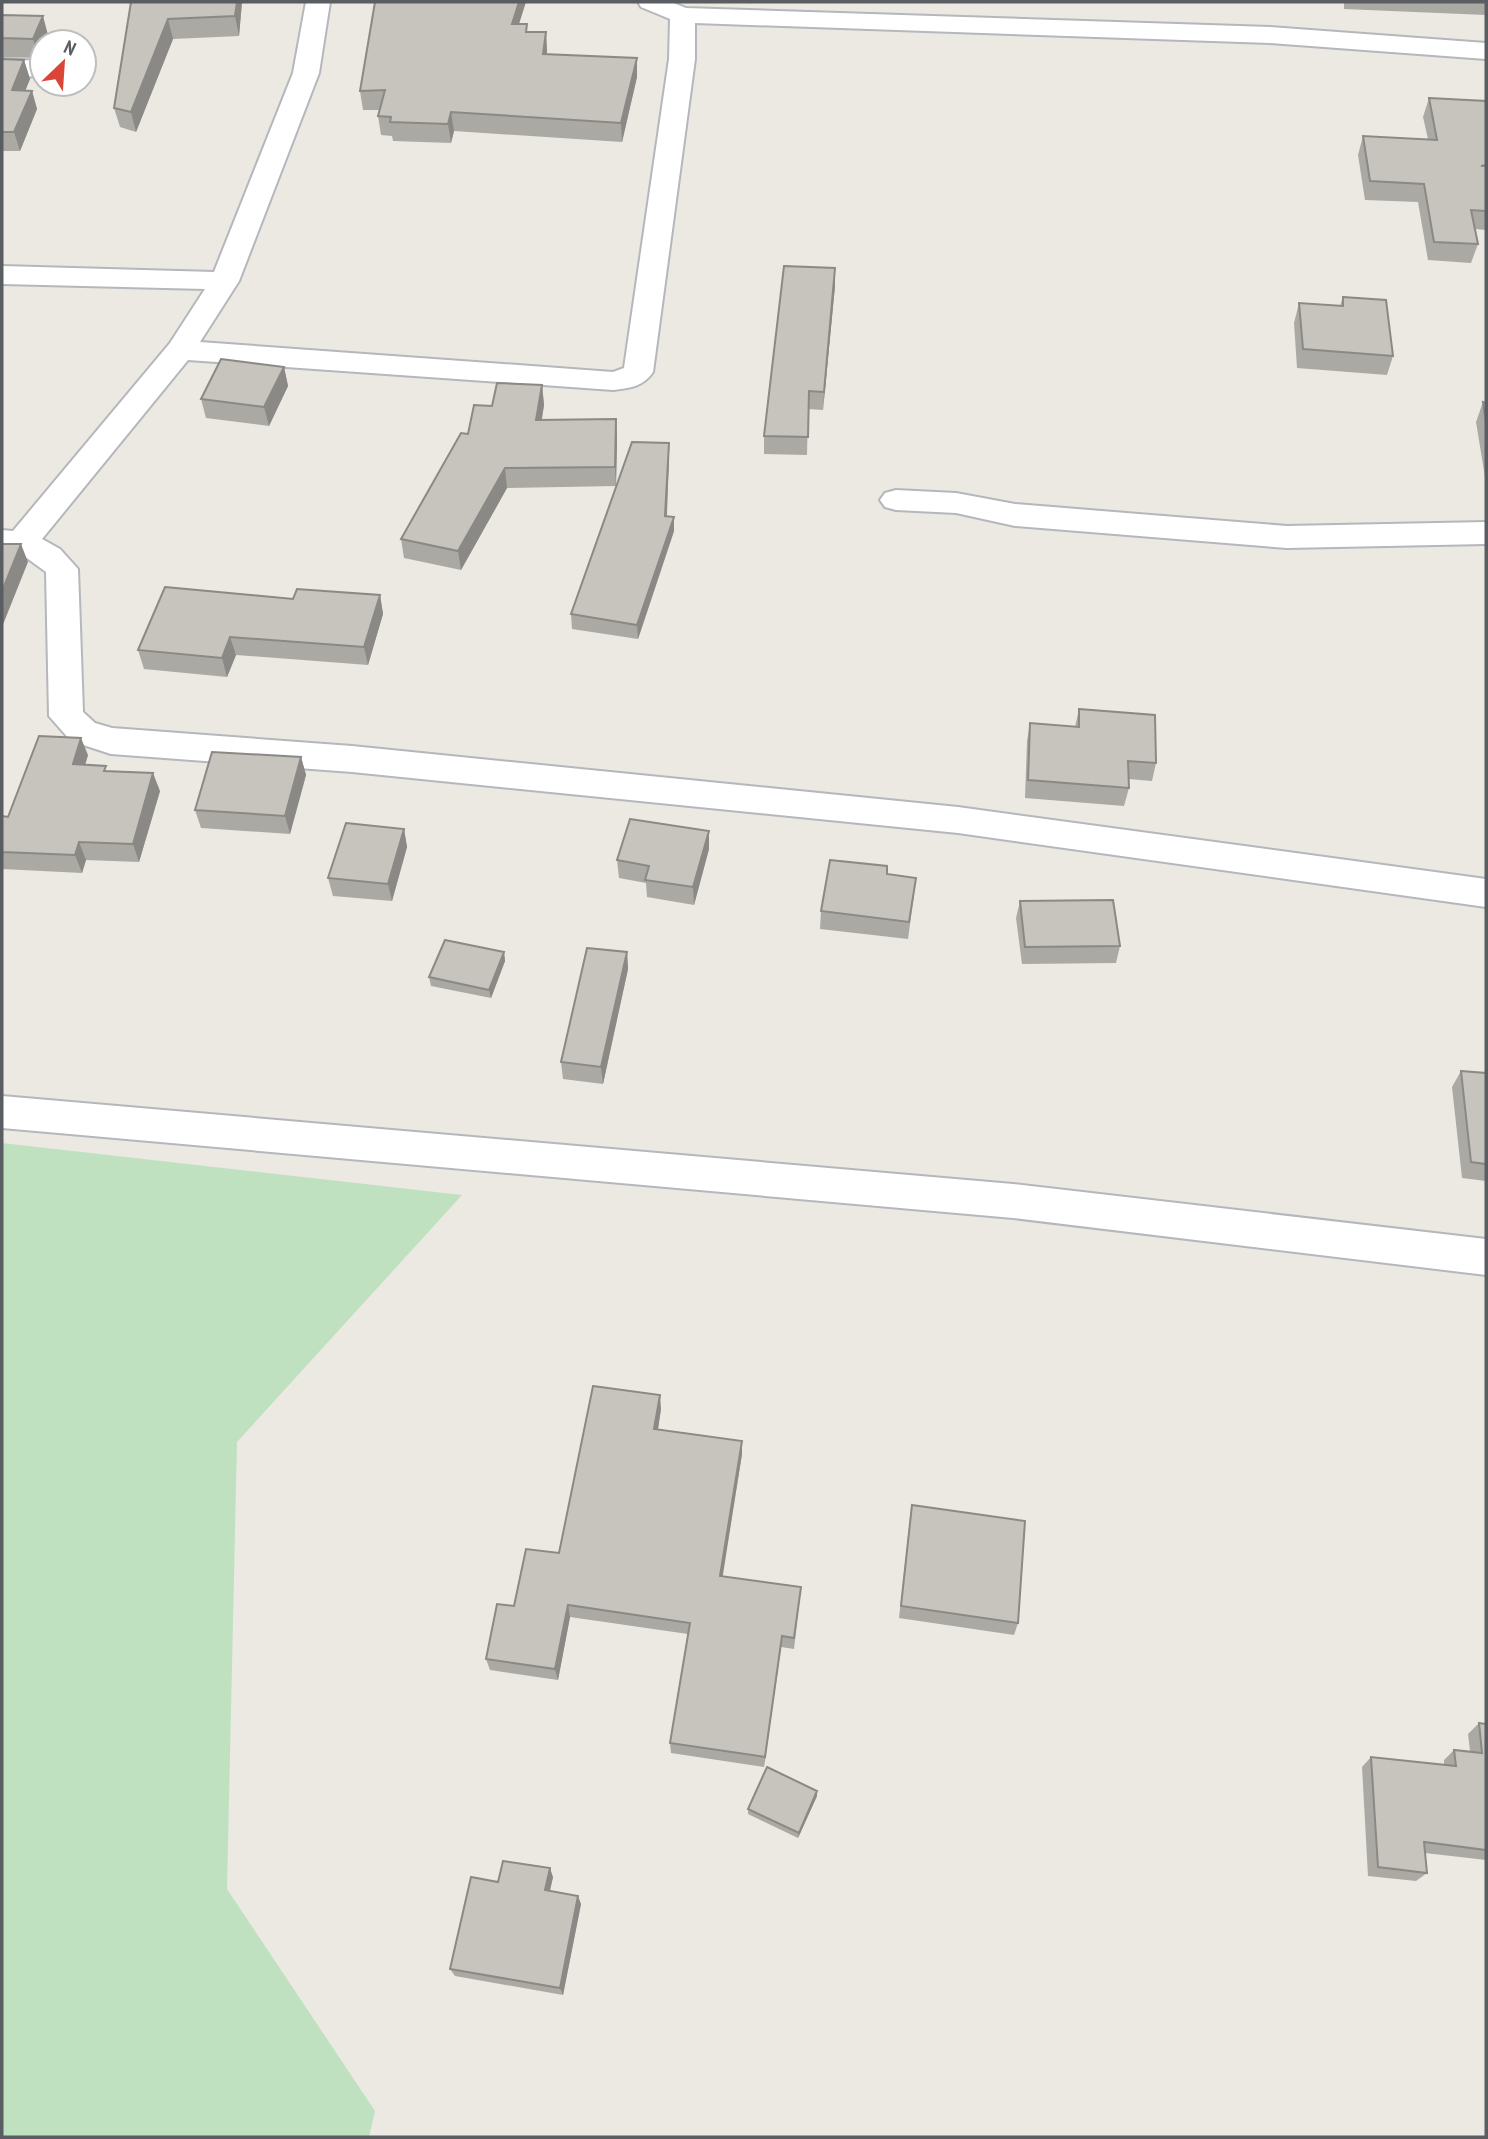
<svg xmlns="http://www.w3.org/2000/svg" width="1488" height="2139" font-family="'PT Sans Narrow',sans-serif">
	<rect width="100%" height="100%" fill="#ebe9e1"/>
	<path fill="#bfe1bf" d="M2 1143 462 1195 237 1442 227 1889 375 2111 369 2137H2Z"/>
	<g fill="none" stroke-linecap="round" stroke-linejoin="round">
		<defs>
			<path id="minor" d="M306 2H330L319 73 239 281 200 342 613 372 624 368 669 59 670 19 641 7 638 2H671L686 8 1270 27 1486 43V59L1270 43 695 23V59L653 372C643 387 629 388 613 390L188 360 42 539 60 549 78 569 83 712 95 723 112 728 352 746 958 807 1486 879V907L958 833 352 772 111 754 71 741 49 716 46 572 24 556 2 552V530L13 531 170 343 205 289 2 284V266L214 272 293 73Z
				M2 59 42 61V77L2 75Z
				M896 490 956 493 1015 504 1287 526 1486 522V544L1287 548 1015 526 956 513 896 510 885 507 880 500 885 493Z
				M2 1096 1013 1184 1486 1239V1275L1013 1218 2 1128Z"/>
		</defs>
		<use href="#minor" stroke="#b4b7bb" stroke-width="4"/>
		<use href="#minor" fill="#fff" fill-rule="evenodd"/>
	</g>
	<path fill="#aba9a3" d="M131 2H242L239 36 173 39 136 132 120 127 114 108Z
		M1344 2H1486V15L1344 9Z
		M2 15 48 35 39 58 2 57Z
		M519 24 528 32H546L547 55 637 77 622 142 454 131 451 143 393 141 392 136 381 135 378 116 379 110H363L360 91Z
		M2 59 24 60 30 79 25 90 32 91 37 109 20 151H2Z
		M1429 98 1486 101V230L1475 229 1478 244 1471 263 1428 260 1418 202 1365 200 1358 155 1363 136 1428 139 1423 117Z
		M835 286 823 410 808 409 807 455 764 454V436Z
		M1343 297 1393 356 1387 375 1297 368 1294 323 1299 303 1340 306Z
		M284 367 288 386 269 426 206 418 201 399Z
		M542 385 544 405 542 420 616 419 617 438 616 486 507 488 461 570 404 558 401 539 468 434 492 406Z
		M1483 402 1486 403V483L1476 422Z
		M669 443V458L667 516 674 531 638 639 572 629 571 614Z
		M380 595 383 614 368 665 236 655 227 677 144 669 138 650 293 599Z
		M1079 709 1156 763 1152 781 1129 779V788L1124 806 1025 798 1027 741 1030 723 1075 727Z
		M88 755 85 765 108 771 160 791 139 862 86 860 82 873 2 869V816L8 817Z
		M301 757 306 775 290 834 201 828 195 810Z
		M404 829 407 847 392 901 333 896 328 878Z
		M709 831V849L694 905 647 897 646 883 619 878 617 860Z
		M887 874 914 895 908 939 820 929 821 911Z
		M1020 901 1120 946 1116 963 1022 964 1016 918Z
		M504 952 505 961 491 998 431 986 429 977Z
		M627 952 628 969 603 1084 563 1079 561 1062Z
		M1461 1071 1486 1073V1181L1462 1178 1452 1087Z
		M661 1409 658 1429 742 1454 722 1576 801 1587 794 1649 781 1647 764 1767 671 1753 670 1743 688 1634 570 1617 558 1680 490 1670 486 1659 514 1606 559 1553Z
		M912 1505 1018 1623 1014 1635 899 1618 910 1518Z
		M1479 1723 1486 1724V1860L1425 1853 1427 1873 1416 1881 1368 1876 1362 1767 1371 1757 1444 1765V1760L1454 1750 1470 1751 1468 1734Z
		M817 1791V1796L798 1838 748 1814V1809Z
		M553 1877 550 1891 581 1904 563 1995 455 1976 450 1969 498 1882Z"/>
	<path fill="#8b8985" d="M237 2H242L239 36 235 16Z
		M519 2H526L513 43 512 24Z
		M43 16 48 35 45 42H42V50L39 58 33 39Z
		M168 19 173 39 136 132 131 112Z
		M546 32 547 51 545 73 543 54Z
		M637 58V77L622 142 621 123Z
		M24 60 30 79 18 109 12 90Z
		M32 91 37 109 20 151 14 132Z
		M451 112 454 131 451 143 448 124Z
		M835 268V286L823 410 824 392Z
		M284 367 288 386 269 426 264 407Z
		M542 385 544 405 538 439 536 420Z
		M616 419 617 438 616 486 615 467Z
		M669 443V458L666 530 665 516Z
		M505 468 507 488 461 570 458 551Z
		M674 517V531L638 639 637 625Z
		M21 544 28 562 2 627V591Z
		M380 595 383 614 368 665 364 647Z
		M230 637 236 655 227 677 222 658Z
		M81 738 88 755 80 782 73 764Z
		M301 757 306 775 290 834 285 816Z
		M153 773 160 791 139 862 133 844Z
		M404 829 407 847 392 901 388 884Z
		M709 831V849L694 905 693 887Z
		M79 842 86 860 82 873 75 855Z
		M504 952 505 961 491 998 489 990Z
		M627 952 628 969 603 1084 601 1067Z
		M660 1395 661 1409 656 1442 654 1429Z
		M742 1441V1454L721 1587 720 1576Z
		M568 1605 570 1617 558 1680 555 1669Z
		M782 1636 781 1647 764 1767 765 1757Z
		M817 1791V1796L798 1838 799 1833Z
		M550 1868 553 1877 548 1898 545 1890Z
		M578 1896 581 1904 563 1995 560 1988Z"/>
	<path fill="#c7c4be" stroke="#8b8985" stroke-width="2" d="M131 2H237L235 16 168 19 131 112 114 108Z
		M375 2H519L512 24H527L526 32H546L543 54 637 58 621 123 451 112 448 124 390 122 391 117 378 116 385 90 360 91Z
		M2 15 43 16 33 39 2 38Z
		M2 59 24 60 12 90 32 91 14 132H2Z
		M1429 98 1486 101V165L1481 166H1486V211L1471 210 1478 244 1434 242 1424 184 1370 181 1363 136 1437 140Z
		M784 266 835 268 824 392 809 391 808 437 764 436Z
		M1343 297 1386 300 1393 356 1303 349 1299 303 1343 306Z
		M221 359 284 367 264 407 201 399Z
		M497 383 542 385 536 420 616 419 615 467 505 468 458 551 401 539 461 433 468 434 474 405 492 406Z
		M1483 402 1486 403V423Z
		M632 442 669 443 665 516 674 517 637 625 571 614Z
		M2 544H21L2 591Z
		M165 587 293 599 297 589 380 595 364 647 230 637 222 658 138 650Z
		M1079 709 1155 715 1156 763 1128 761 1129 788 1028 780 1030 723 1079 727Z
		M39 736 81 738 73 764 106 766 104 771 153 773 133 844 79 842 75 855 2 852V816L8 817Z
		M212 752 301 757 285 816 195 810Z
		M630 819 709 831 693 887 645 880 649 866 617 860Z
		M346 823 404 829 388 884 328 878Z
		M830 860 887 866V874L916 878 909 922 821 911Z
		M1113 900 1120 946 1025 947 1020 901Z
		M445 940 504 952 489 990 429 977Z
		M587 948 627 952 601 1067 561 1062Z
		M1461 1071 1486 1073V1164L1471 1162Z
		M593 1386 660 1395 654 1429 742 1441 720 1576 801 1587 794 1638 782 1636 765 1757 670 1743 690 1623 568 1605 555 1669 486 1659 497 1604 514 1606 526 1549 559 1553Z
		M912 1505 1025 1521 1018 1623 901 1606Z
		M1479 1723 1486 1724V1850L1424 1842 1427 1873 1378 1867 1371 1757 1456 1766 1454 1750 1482 1753Z
		M767 1767 817 1791 799 1833 748 1809Z
		M503 1861 550 1868 545 1890 578 1896 560 1988 450 1969 471 1877 498 1882Z"/>
	<rect width="1488" height="2139" fill="none" stroke="#5a5d61" stroke-width="7"/>
	<g transform="translate(63 63) rotate(25)"><circle r="33" fill="#ffffff" stroke="#bdbec0" stroke-width="2"/>
	<path d="M0-5L12 26L0 18L-12 26Z" fill="#da4538"/>
	<text y="-10" font-size="19" font-weight="bold" text-anchor="middle" fill="#5a5d61">N</text>
	</g>
</svg>
